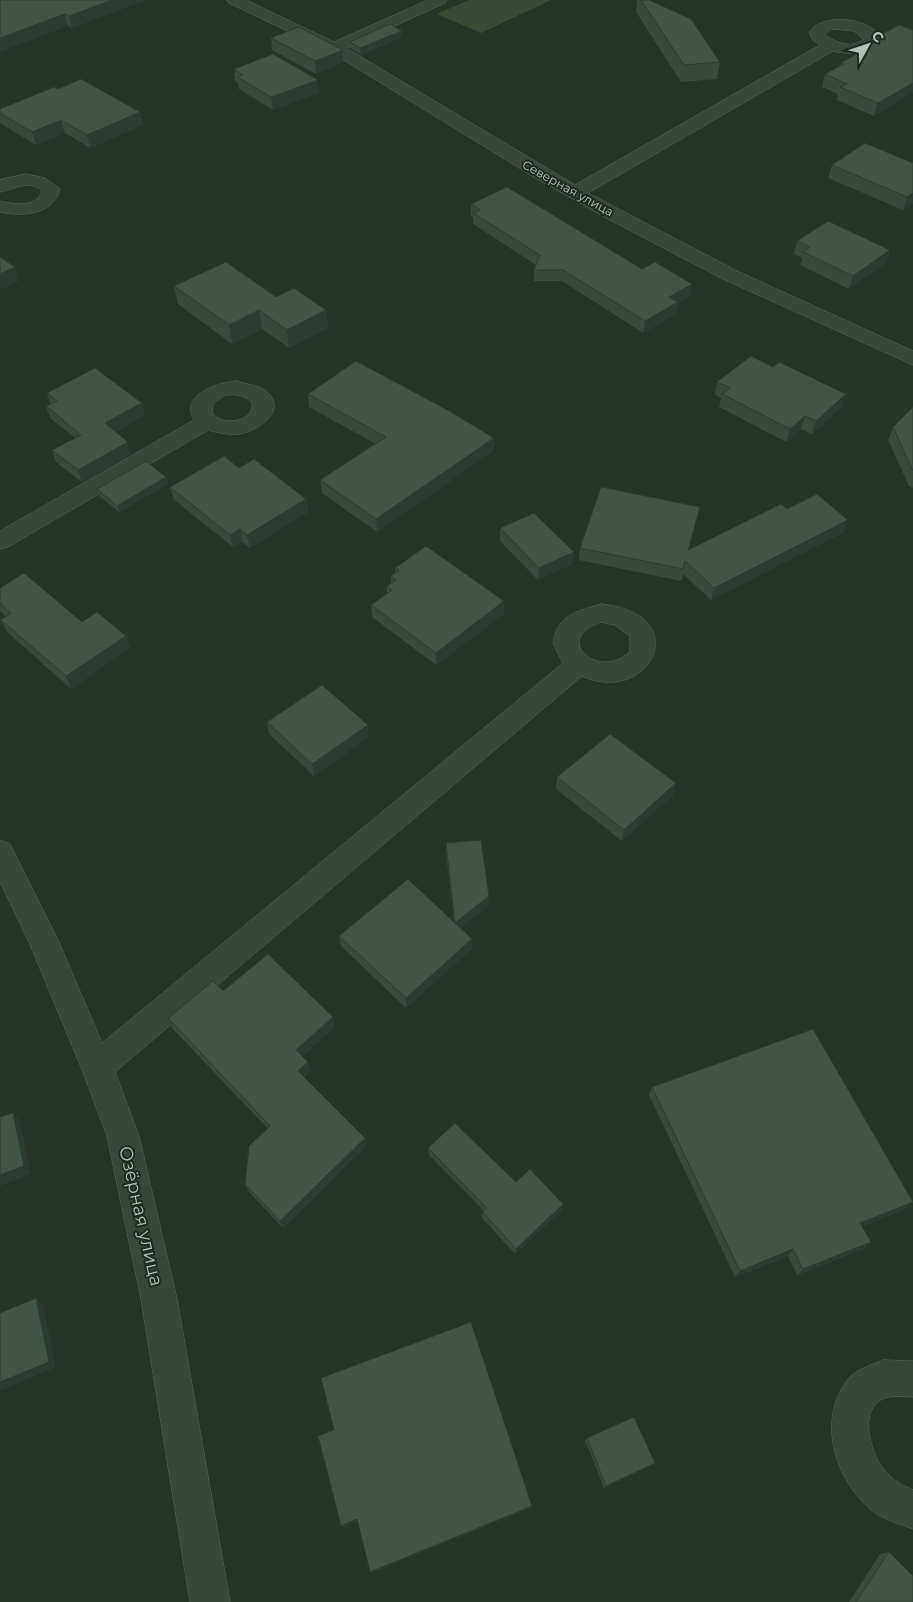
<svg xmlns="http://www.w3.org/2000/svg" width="913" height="1602" font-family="Montserrat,sans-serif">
	<rect width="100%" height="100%" fill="#233629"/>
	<path fill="#3c4a33" d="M469 0H551L481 33 437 14Z"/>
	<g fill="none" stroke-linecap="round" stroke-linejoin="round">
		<defs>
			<path id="minor" d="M227 0H246L334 42 428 0H447L445 3 346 48 575 185 820 45 813 40 809 32C823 13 866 17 879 35L880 40C869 55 849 55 833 51L588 193 737 271 913 351V365L723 279 610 220 534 177 329 51 229 3ZM832 29 854 31 864 39C852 49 836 43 825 35Z
				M26 174 45 178 60 189C54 215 22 217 0 212V201C13 204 38 209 42 190 27 180 15 189 0 192V180Z
				M237 381C245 384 256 385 263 389 291 407 260 431 239 434 228 435 219 433 208 430L8 547 0 549V531L194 420C179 394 219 382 237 381ZM226 395C237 394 244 395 252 402 256 422 222 427 212 413L213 404Z
				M601 604C698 614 649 707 582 676L115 1072 139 1136 177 1299 230 1602H190L141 1299 107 1136 81 1067 29 942 0 882V840L10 844 58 940 102 1043 563 663 553 643C558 614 576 612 601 604ZM601 622 615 625 630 636V651C603 682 548 640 601 622Z
				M884 1360 913 1361V1397C905 1397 893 1395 885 1398 859 1407 869 1446 880 1464 887 1476 900 1485 913 1490V1529C900 1524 882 1519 871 1510 835 1479 815 1418 850 1377 857 1369 874 1364 884 1360Z"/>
		</defs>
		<use href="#minor" stroke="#56685d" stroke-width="1"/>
		<use href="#minor" fill="#36473c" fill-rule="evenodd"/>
	</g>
	<path fill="#364a3d" d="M0 0H145L72 28 68 26Z
		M637 0H649L720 62 717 79 681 82 636 12Z
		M899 25 874 116 837 100 838 94 822 87 825 74 839 67 840 63 854 55 856 48Z
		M402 31V37L361 55 350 48V42Z
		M271 38 343 50V62L316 74 272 50Z
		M234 69 319 93 273 110 239 89 238 83 235 81Z
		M58 89 140 112 143 125 90 148 65 133 36 145 0 123V109Z
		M865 143 913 203 903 210 828 178 832 165Z
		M471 204 642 269 692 284 690 295 678 303 676 314 643 333 562 281H534V270L536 265 473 224V217L471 216Z
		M797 241 886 263 849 289 800 265 802 258 794 254Z
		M174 286 276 297 326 310 328 328 289 348 262 329 232 344 178 304Z
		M717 382 842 407 812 434 801 429 786 442 719 407 721 398 715 395Z
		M47 393 145 415 115 432 131 454 82 482 56 462 52 450 75 438 50 418 46 406 50 404Z
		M308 394 494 438 493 451 377 532 322 493 320 480 376 444 309 407Z
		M913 407V488L909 486 888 440 893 427Z
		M239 468 306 499 308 512 250 548 242 542 233 547 174 500 170 487Z
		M168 484 119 512 99 496 97 489Z
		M700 507 689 549 787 509 844 532 711 600 683 574 681 581 579 560 580 548Z
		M500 528 574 552 572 564 538 580 500 541Z
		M395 568 504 614 436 665 372 617 371 605 387 593V586L391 583V576L395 573Z
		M0 588 82 622 130 648 71 689 7 632 1 620 6 617 0 611Z
		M267 722 369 737 314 776 269 734Z
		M557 777 673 795 622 841 556 789Z
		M446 843 488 906 461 928 472 939V949L406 1008 341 946 339 936 454 921 446 853Z
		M223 991 335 1027 302 1056 308 1062 310 1071 304 1077 365 1138 367 1146 283 1228 249 1192 245 1184 268 1129 172 1028 168 1018Z
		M652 1087 913 1202 905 1209 862 1226 871 1242 863 1249 797 1275 788 1256 735 1277 649 1095Z
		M428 1148 516 1182 562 1210 515 1254 482 1218 483 1212 484 1211 429 1155Z
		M587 1438 653 1465 604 1488 585 1440Z
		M889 1552 913 1602H849L880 1554Z"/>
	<path fill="#2c3c32" d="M112 0H145L72 28 69 16Z
		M65 14 68 26 0 52V38Z
		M402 31V37L361 55 360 48Z
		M343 50V62L316 74 315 61Z
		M318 80 319 93 273 110 271 97Z
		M913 83V93L874 116 878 103Z
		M140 112 143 125 90 148 87 135Z
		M61 120 65 133 36 145 32 132Z
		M913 193V203L903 210 907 197Z
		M890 250 886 263 849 289 853 276Z
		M15 267 19 281 0 290V274Z
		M692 284 690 295 678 303 676 314 643 333 645 321 669 297Z
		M259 310 262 329 232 344 229 325Z
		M326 310 328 328 289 348 287 330Z
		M846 394 842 407 812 434 816 421Z
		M142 403 145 415 108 435 105 423Z
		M805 416 801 429 786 442 790 429Z
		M494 438 493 451 377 532 376 519Z
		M128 442 131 454 82 482 78 470Z
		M166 477 168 484 119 512 117 506Z
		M306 499 308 512 250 548 247 535Z
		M700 507 697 519 686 562 688 550Z
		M848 520 844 532 711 600 714 588Z
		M240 529 242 542 233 547 230 535Z
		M574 552 572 564 538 580 539 568Z
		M504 601V614L436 665V653Z
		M126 636 130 648 71 689 66 676Z
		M368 725 369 737 314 776 312 764Z
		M676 783 673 795 622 841 624 830Z
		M489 896 488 906 455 933V923Z
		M472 939V949L406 1008V998Z
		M333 1017 335 1027 298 1059 296 1050Z
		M308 1062 310 1071 300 1080 298 1071Z
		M13 1113 20 1121 31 1174 0 1186V1175Z
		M365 1138 367 1146 283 1228 280 1221Z
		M913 1202 905 1209 854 1230 860 1223Z
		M563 1204 562 1210 515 1254 516 1249Z
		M871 1242 863 1249 797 1275 803 1269Z
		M793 1249 788 1256 735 1277 740 1271Z
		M36 1298 43 1304 56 1367 0 1391V1382Z
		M655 1463 653 1465 604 1488 606 1486Z
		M532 1506 531 1508 372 1573 370 1572Z
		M357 1519 359 1521 343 1528 341 1526Z"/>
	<path fill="#3f5647" stroke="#2c3c32" d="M0 0H112L69 16 65 14 0 38Z
		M641 0H649L691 19 720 62 684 65Z
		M390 24 402 31 360 48 350 42Z
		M899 25 913 30V83L878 103 840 87 847 84 825 74 844 64 840 63 863 51 856 48Z
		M299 27 343 50 315 61 271 38Z
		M273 54 318 80 271 97 237 77 243 75 234 69Z
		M81 79 140 112 87 135 61 120 32 132 0 113V109L54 87 58 89Z
		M865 143 913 163V193L907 197 832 165Z
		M507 187 642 269 655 262 692 284 669 297 678 302 645 321 563 270H534L540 255 473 213 480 210 471 204Z
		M828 221 890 250 853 276 803 252 810 247 797 241Z
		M0 257 15 267 0 274Z
		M226 262 276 297 294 288 326 310 287 330 259 310 229 325 174 286Z
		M751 356 773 367 779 362 846 394 816 421 805 416 790 429 722 394 730 388 717 382Z
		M356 361 451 412 494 438 376 519 320 480 386 437 308 394Z
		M95 368 142 403 105 423 128 442 78 470 52 450 81 435 46 406 57 401 47 393Z
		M913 407V471L893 427Z
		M224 456 239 468 254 459 306 499 247 535 240 529 230 535 170 487Z
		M146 461 166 477 117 506 97 489Z
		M601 487 700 507 688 550 781 504 787 509 817 494 848 520 714 588 685 561 683 569 580 548Z
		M534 513 574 552 539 568 500 528Z
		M426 546 504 601 436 653 371 605 392 590 387 586 396 580 391 576 399 570 395 568Z
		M24 573 82 622 97 612 126 636 66 676 1 620 11 613 0 603V588Z
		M322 685 368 725 312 764 267 722Z
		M610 734 676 783 624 830 557 777Z
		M481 840 489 896 455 923 446 843Z
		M408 879 472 939 406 998 339 936Z
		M268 954 333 1017 296 1050 308 1062 298 1071 365 1138 280 1221 245 1184 249 1146 270 1126 168 1018 213 981 223 991Z
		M813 1029 913 1202 860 1223 871 1242 803 1269 793 1249 740 1271 652 1087Z
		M13 1113 24 1166 0 1175V1117Z
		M455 1123 516 1182 530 1169 563 1204 516 1249 483 1212 487 1208 428 1148Z
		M36 1298 49 1362 0 1382V1313Z
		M471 1322 532 1506 370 1572 357 1519 341 1526 318 1436 334 1430 321 1378Z
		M634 1417 655 1463 606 1486 587 1438Z
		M889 1552 913 1576V1602H856Z"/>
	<g text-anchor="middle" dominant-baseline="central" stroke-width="4" stroke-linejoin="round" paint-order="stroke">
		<g font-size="12" fill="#b1c3b8" stroke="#1c2c21">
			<text transform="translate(568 188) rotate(29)">Северная улица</text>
		</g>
		<g font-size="18" fill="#b1c3b8" stroke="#1c2c21">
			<text transform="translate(141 1216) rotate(77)">Озёрная улица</text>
		</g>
	</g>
	<g transform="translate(868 45) rotate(50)" stroke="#1c2c21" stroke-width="4" paint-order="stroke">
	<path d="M0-4L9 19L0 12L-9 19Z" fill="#b1c3b8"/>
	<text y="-8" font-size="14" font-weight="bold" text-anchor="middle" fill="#b1c3b8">С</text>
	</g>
</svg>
